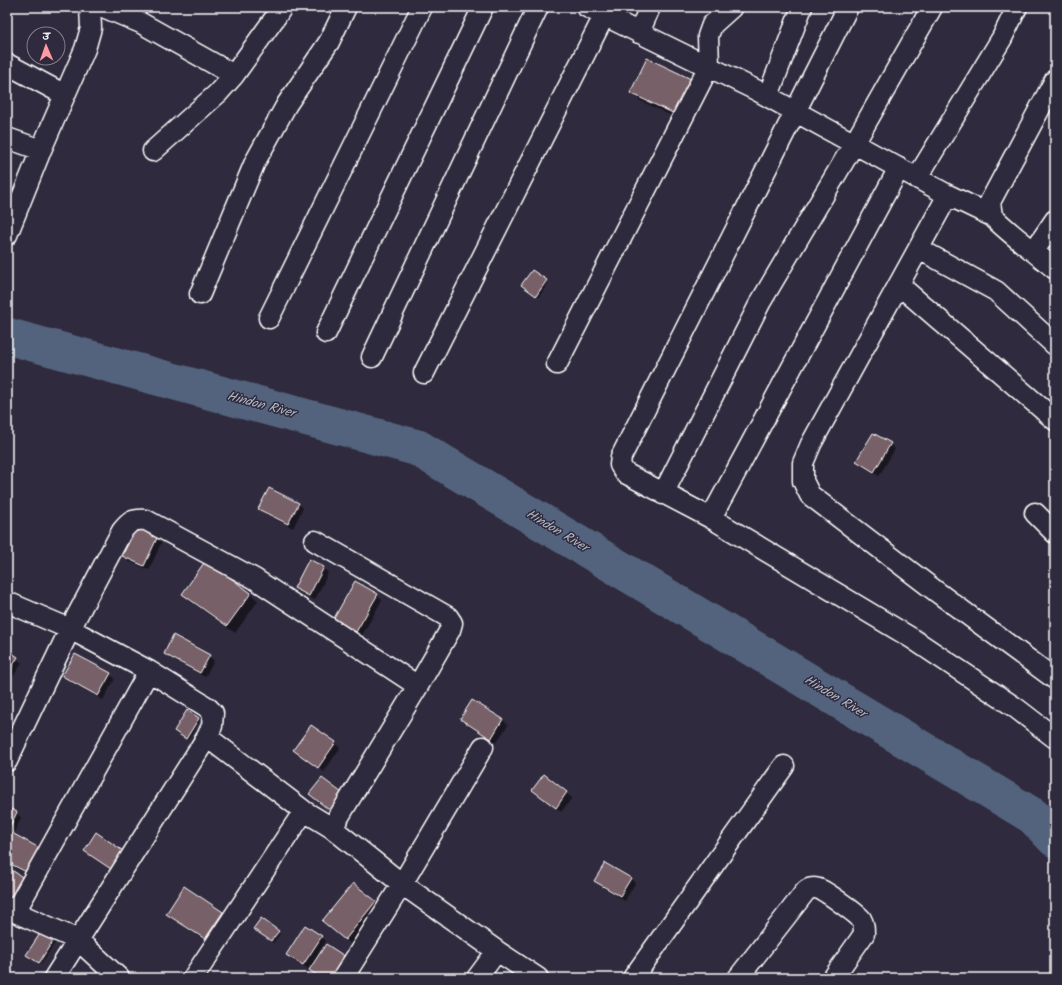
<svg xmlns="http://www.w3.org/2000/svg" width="1062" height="985" font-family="Kalam,'Playpen Sans Deva',sans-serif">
	<rect width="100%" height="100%" fill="#2f2a3d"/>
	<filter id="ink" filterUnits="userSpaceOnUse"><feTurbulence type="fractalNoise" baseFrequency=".025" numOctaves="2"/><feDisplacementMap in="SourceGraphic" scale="8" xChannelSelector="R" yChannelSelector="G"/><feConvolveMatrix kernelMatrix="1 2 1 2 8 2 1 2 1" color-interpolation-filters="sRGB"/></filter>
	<g filter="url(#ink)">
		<path fill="#0007" d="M618 7H648L642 20Z
			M647 60 691 80 682 121 639 100 632 93Z
			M532 271 548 283 539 297 525 287Z
			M890 444 895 449 879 476 862 466 857 461Z
			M298 503 303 508 293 528 265 514 260 509Z
			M157 536 162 541 149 570 128 561 123 556Z
			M206 562 251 594 258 601 235 633 190 601 183 594Z
			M323 568 328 573 315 600 300 593 295 588Z
			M377 595 382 600 361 637 340 624Z
			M7 651 22 663 13 677 7 673Z
			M165 654 209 656 214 661 205 677 170 658Z
			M110 674 115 679 103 700 69 681 64 676Z
			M472 701 503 720 508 725 496 743 466 724 461 719Z
			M198 719 200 721 188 740 175 731Z
			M311 726 335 743 340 748 324 772 294 750Z
			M544 776 572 798 561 812 533 790Z
			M7 808 17 813 21 818 13 835 35 878 7 864V844L9 841 7 840Z
			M85 850 122 852 116 873 90 855Z
			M630 878 635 883 625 901 601 886 596 881Z
			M353 884 381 907 351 944 329 926Z
			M222 912 227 917 210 944 172 918 167 913Z
			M43 930 57 940 41 964 30 957Z
			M257 931 278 932 280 934 273 943Z
			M321 936 326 941 318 954 344 978H320L309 969 292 960 288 955Z"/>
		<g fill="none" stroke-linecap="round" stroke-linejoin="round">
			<path stroke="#52647d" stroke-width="37" d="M7 336 418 448 1033 816 1055 839"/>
		</g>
		<path fill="#786068" stroke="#fff" d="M623 7H637L634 13Z
			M647 58 691 79 675 114 630 93Z
			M532 270 547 280 536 296 521 285Z
			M873 433 891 443 874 472 856 461Z
			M269 488 299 503 288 524 258 509Z
			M137 526 158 536 144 566 122 556Z
			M309 559 324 567 309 596 294 588Z
			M206 560 251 593 227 626 182 594Z
			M355 581 378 594 356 632 333 620Z
			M173 635 210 655 200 673 164 654Z
			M7 650 18 657 8 673 7 672Z
			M75 654 111 673 98 696 62 676Z
			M472 700 503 719 491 739 460 719Z
			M187 710 199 718 186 739 174 731Z
			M311 725 336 742 318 768 293 750Z
			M544 774 567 792 556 808 532 790Z
			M322 778 346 796 333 813 309 794Z
			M7 807 17 812 7 833Z
			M96 832 123 851 111 869 84 851Z
			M12 833 43 850 30 874 7 862V842Z
			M605 863 631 878 620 896 594 881Z
			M7 867 27 880 12 902 7 899Z
			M353 883 376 901 345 940 322 921Z
			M184 886 223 912 205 939 166 914Z
			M261 918 279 931 271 941 253 929Z
			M305 925 322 936 303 965 286 955Z
			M43 929 55 937 39 963 26 955Z
			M326 944 349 959 336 978H321L309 970Z"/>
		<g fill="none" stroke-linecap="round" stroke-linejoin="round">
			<defs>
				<path id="minor" d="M103 7 141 23 234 75
					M587 7 756 90 948 195 992 216
					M848 7 621 457 620 465 625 473 711 518 913 639 1016 708 1055 738
					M639 33 650 7
					M7 64 65 95
					M1055 80 990 202 992 216C1012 236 1034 251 1055 269
					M768 96 802 7
					M7 138 41 150
					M153 151 218 93 234 75 277 15 282 7
					M917 178 1002 38 1017 7
					M948 195 811 444 803 463V481L810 495 937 592 1055 679
					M7 235 41 150 85 49 91 28 90 7
					M919 249 996 291 1055 345
					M1034 251 1055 220
					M899 285 1055 420
					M200 294 255 162 287 104 329 42 346 7
					M269 318 422 7
					M326 333 483 7
					M372 357 538 7
					M557 364 709 66 708 36 712 25 732 7
					M424 373 604 16
					M663 494 760 303 854 144 932 7
					M1035 513 1055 533
					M711 518 899 168
					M315 541 448 617 452 623 450 630 418 686 332 828
					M7 602 70 629 149 671 207 707 213 713 212 726 207 737 54 978
					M207 737 304 811 332 828 402 884 497 951 538 978
					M7 761 70 629 122 531C130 521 133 519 146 520L255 579 418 686
					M7 907 15 912 78 940 119 978
					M15 912 149 671
					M193 978 304 811
					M343 978 402 884 483 747
					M477 978 497 951
					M633 978 784 766
					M738 978 805 892C808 888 814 887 819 889 826 891 857 914 861 919 864 924 864 928 864 934L833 978"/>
			</defs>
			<use href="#minor" stroke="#fff" stroke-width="23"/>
			<use href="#minor" stroke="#2f2a3d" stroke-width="20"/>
		</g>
	</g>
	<g text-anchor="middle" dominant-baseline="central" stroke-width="3" stroke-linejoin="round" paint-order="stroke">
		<g font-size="13" font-style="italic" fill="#b1b9c4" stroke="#2f2a3d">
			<text transform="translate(261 405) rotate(15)">Hindon River</text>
			<text transform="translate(557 531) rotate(31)">Hindon River</text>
			<text transform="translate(835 697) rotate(31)">Hindon River</text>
		</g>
	</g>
	<rect width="1062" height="985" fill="none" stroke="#2f2a3d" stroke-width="24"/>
	<rect x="12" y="12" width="1038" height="961" fill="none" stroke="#fff" stroke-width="1.5" filter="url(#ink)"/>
	<g transform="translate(46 46) rotate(358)"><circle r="19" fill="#2f2a3d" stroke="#827f8b"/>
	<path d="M0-3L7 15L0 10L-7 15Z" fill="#ff9aa2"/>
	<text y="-6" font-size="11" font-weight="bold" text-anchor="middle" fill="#ffffff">उ</text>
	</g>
</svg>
